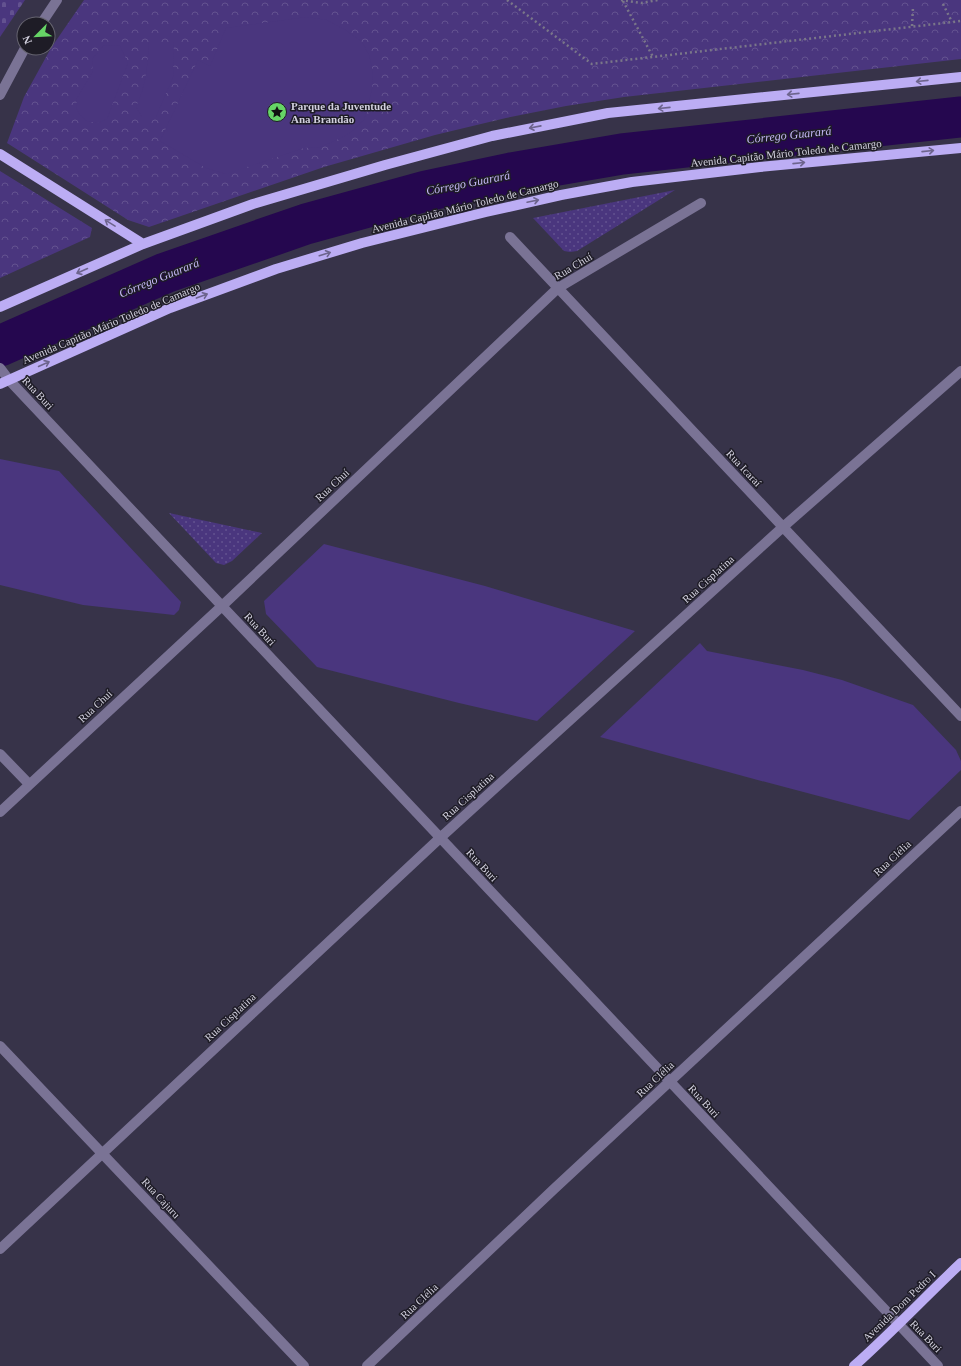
<svg xmlns="http://www.w3.org/2000/svg" width="961" height="1366" font-family="'Times New Roman',serif">
	<defs>
		<pattern id="grass-dots" width="8" height="8" patternUnits="userSpaceOnUse"><rect width="8" height="8" fill="#4a367e"/><path d="M2 2h.1M6 6h.1" fill="none" stroke="#635290" stroke-width="1.8" stroke-linecap="round"/></pattern>
		<pattern id="cemetery-stones" width="16" height="16" patternUnits="userSpaceOnUse"><rect width="16" height="16" fill="#4a367e"/><path d="M2 7V4a2 2 0 0 1 4 0v3zM10 15v-3a2 2 0 0 1 4 0v3z" fill="#635290"/></pattern>
		<pattern id="park-crowns" width="20" height="18" patternUnits="userSpaceOnUse"><rect width="20" height="18" fill="#4a367e"/><path d="M2 6a3 3 0 1 1 6 0M12 15a3 3 0 1 1 6 0" fill="none" stroke="#635290"/></pattern>
	</defs>
	<rect width="100%" height="100%" fill="#373349"/>
	<path fill="url(#grass-dots)" d="M675 190 577 251 570 252 564 251 533 218Z
		M169 513 262 533 232 561 224 565 216 563Z"/>
	<path fill="url(#cemetery-stones)" d="M0 0H25L0 37Z"/>
	<path fill="url(#park-crowns)" d="M84 0H961V59L624 97 566 106 506 118 435 135 324 167 149 227 128 220 7 143 24 97 51 48Z
		M0 171 92 228 90 237 0 278Z"/>
	<path fill="#4a367e" d="M306 17 327 20 347 31 362 42 369 55 373 72 372 89 368 106 364 120 351 132 341 138 320 147 304 148 226 174 206 168 160 141 198 60 210 66 226 28Z
		M149 42H174L173 77 156 117H142L136 107C147 83 147 67 149 42Z
		M104 45 120 46 128 63 107 119 98 123 87 121 80 115 76 108 77 98 92 73 93 58Z
		M0 459 59 471 181 602 179 610 174 615 83 605 0 585Z
		M324 544 485 586 635 631 537 721 459 703 317 667 266 614 264 601Z
		M700 643 707 651 803 670 842 680 913 705 956 750 961 761V770L909 820 754 779 600 737Z"/>
	<g fill="none" stroke-linecap="round" stroke-linejoin="round">
		<path stroke="#25074f" stroke-width="41" d="M0 346 165 273 306 224 426 191 511 173 622 154 961 117"/>
		<path stroke="#7a7689" stroke-width="2.5" stroke-dasharray="2 3" stroke-linecap="butt" d="M507 0 592 64 961 21
			M621 0 641 3 658 0
			M623 1 653 57
			M943 4 952 22
			M912 26 913 7"/>
		<path stroke="#7a7395" stroke-width="10" d="M41 24 57 0
			M0 95 25 48
			M510 237 961 716
			M0 368 9 380 938 1366
			M0 754 29 784
			M0 812 222 606 558 288 701 203
			M0 1046 304 1366
			M0 1249 440 838 783 527 961 371
			M367 1366 554 1189 961 811"/>
		<path stroke="#bcadf4" stroke-width="10" d="M0 154 143 244
			M0 307 143 244 253 204 385 165 492 136 608 113 961 77
			M0 384 170 308 276 269 362 243 486 212 561 195 632 182 760 167 961 148
			M854 1366C891 1333 925 1297 961 1263"/>
	</g>
	<defs><path id="oneway-shaft" d="M-6 0H5M1.5-3L5.5 0L1.5 3" fill="none" stroke-width="1.6" stroke-linecap="round" stroke-linejoin="round"/></defs>
	<g stroke="#6d648d">
		<use href="#oneway-shaft" transform="translate(922 81) rotate(174)"/>
		<use href="#oneway-shaft" transform="translate(793 94) rotate(174)"/>
		<use href="#oneway-shaft" transform="translate(664 108) rotate(174)"/>
		<use href="#oneway-shaft" transform="translate(535 127) rotate(169)"/>
		<use href="#oneway-shaft" transform="translate(928 151) rotate(-6)"/>
		<use href="#oneway-shaft" transform="translate(799 163) rotate(-6)"/>
		<use href="#oneway-shaft" transform="translate(533 201) rotate(-12)"/>
		<use href="#oneway-shaft" transform="translate(110 223) rotate(-148)"/>
		<use href="#oneway-shaft" transform="translate(325 254) rotate(-17)"/>
		<use href="#oneway-shaft" transform="translate(82 271) rotate(156)"/>
		<use href="#oneway-shaft" transform="translate(202 296) rotate(-20)"/>
		<use href="#oneway-shaft" transform="translate(44 364) rotate(-24)"/>
	</g>
	<defs>
		<symbol id="sight-disc" viewBox="-11 -11 22 22"><circle r="9.5" fill="#66d466" stroke="#1e1c26"/><path d="M0-6L1.8-2.2L6-1.7L2.9 1.2L3.7 5.4L0 3.3L-3.7 5.4L-2.9 1.2L-6-1.7L-1.8-2.2Z" fill="#111"/></symbol>
	</defs>
	<g fill-rule="evenodd">
		<use href="#sight-disc" x="266" y="101" width="22" height="22"/>
	</g>
	<g text-anchor="middle" dominant-baseline="central" stroke-width="3" stroke-linejoin="round" paint-order="stroke">
		<g font-size="11" font-weight="bold" fill="#d2d0de" stroke="#1e1c26" text-anchor="start">
			<text x="291" y="106">Parque da Juventude<tspan x="291" dy="13">Ana Brandão</tspan></text>
		</g>
		<g font-size="11" fill="#d2d0de" stroke="#1e1c26">
			<text transform="translate(786 153) rotate(-6)">Avenida Capitão Mário Toledo de Camargo</text>
			<text transform="translate(465 206) rotate(-14)">Avenida Capitão Mário Toledo de Camargo</text>
			<text transform="translate(573 266) rotate(-31)">Rua Chuí</text>
			<text transform="translate(111 323) rotate(-23)">Avenida Capitão Mário Toledo de Camargo</text>
			<text transform="translate(38 393) rotate(47)">Rua Buri</text>
			<text transform="translate(744 468) rotate(47)">Rua Icaraí</text>
			<text transform="translate(332 485) rotate(-43)">Rua Chuí</text>
			<text transform="translate(708 579) rotate(-42)">Rua Cisplatina</text>
			<text transform="translate(260 629) rotate(47)">Rua Buri</text>
			<text transform="translate(95 706) rotate(-43)">Rua Chuí</text>
			<text transform="translate(468 796) rotate(-42)">Rua Cisplatina</text>
			<text transform="translate(892 858) rotate(-43)">Rua Clélia</text>
			<text transform="translate(482 865) rotate(47)">Rua Buri</text>
			<text transform="translate(230 1017) rotate(-43)">Rua Cisplatina</text>
			<text transform="translate(655 1079) rotate(-43)">Rua Clélia</text>
			<text transform="translate(704 1101) rotate(47)">Rua Buri</text>
			<text transform="translate(161 1198) rotate(47)">Rua Cajuru</text>
			<text transform="translate(419 1301) rotate(-43)">Rua Clélia</text>
			<text transform="translate(899 1306) rotate(-44)">Avenida Dom Pedro I</text>
			<text transform="translate(926 1336) rotate(46)">Rua Buri</text>
		</g>
		<g font-size="12" font-style="italic" fill="#c5b8f7" stroke="#1e1c26">
			<text transform="translate(789 135) rotate(-6)">Córrego Guarará</text>
			<text transform="translate(468 183) rotate(-11)">Córrego Guarará</text>
			<text transform="translate(159 278) rotate(-22)">Córrego Guarará</text>
		</g>
	</g>
	<g transform="translate(36 36) rotate(246)"><circle r="19" fill="#1e1c26" stroke="#666470"/>
	<path d="M0-3L7 15L0 10L-7 15Z" fill="#66d466"/>
	<text y="-6" font-size="11" font-weight="bold" text-anchor="middle" fill="#d2d0de">N</text>
	</g>
</svg>
